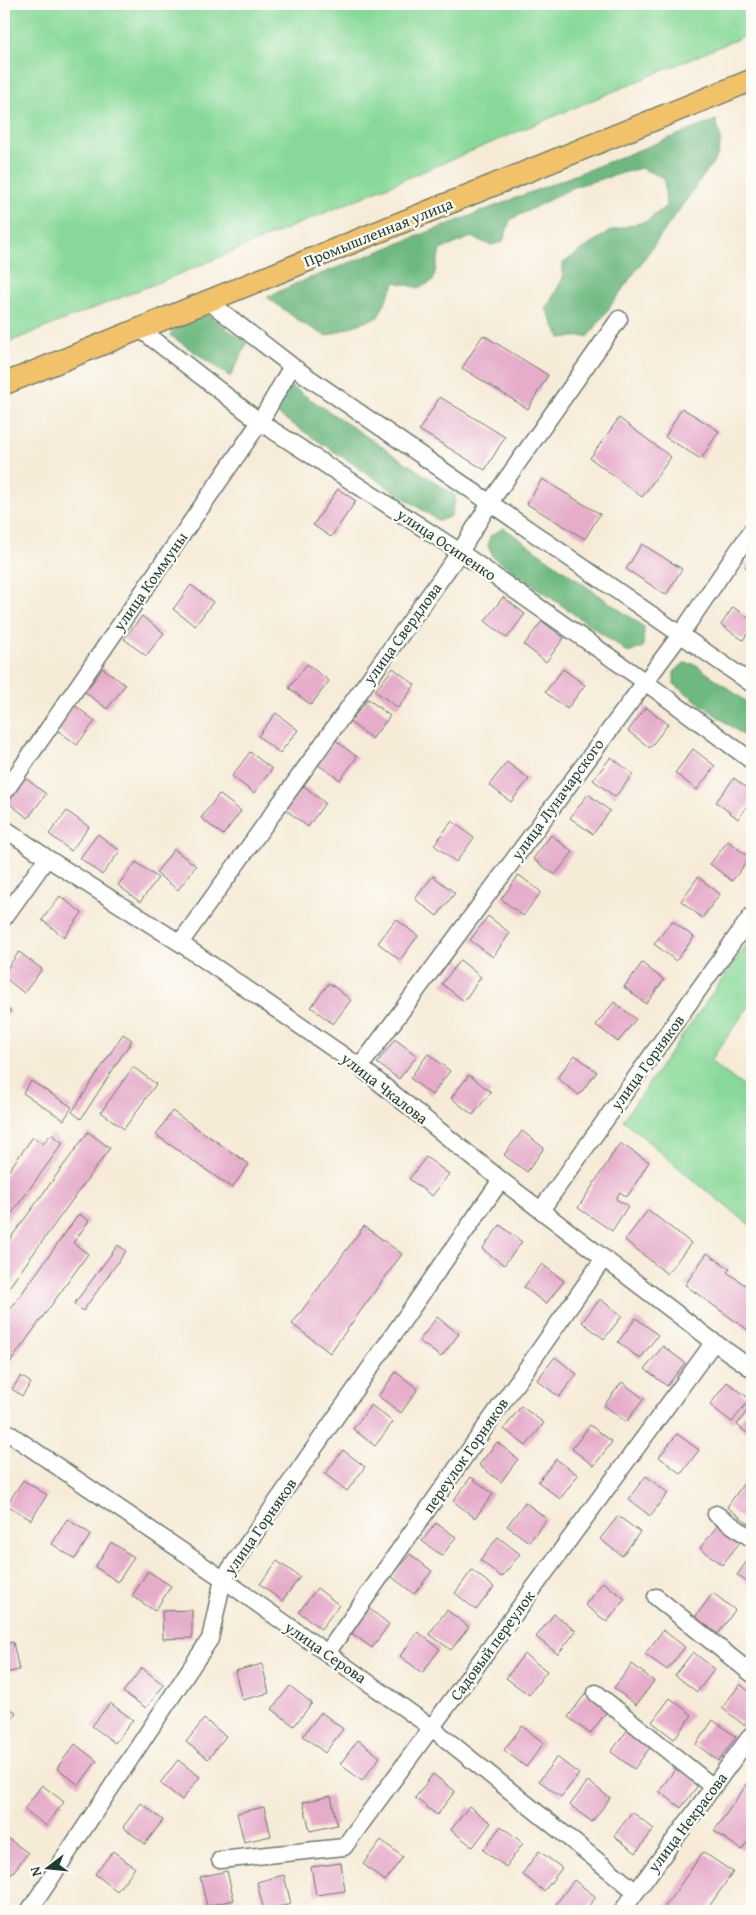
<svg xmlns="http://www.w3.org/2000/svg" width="756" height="1915" font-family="'Gentium Book Plus',serif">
	<rect width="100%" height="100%" fill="#fdfcf7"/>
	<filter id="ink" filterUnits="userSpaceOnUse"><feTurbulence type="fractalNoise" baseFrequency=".02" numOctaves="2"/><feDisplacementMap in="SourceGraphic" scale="10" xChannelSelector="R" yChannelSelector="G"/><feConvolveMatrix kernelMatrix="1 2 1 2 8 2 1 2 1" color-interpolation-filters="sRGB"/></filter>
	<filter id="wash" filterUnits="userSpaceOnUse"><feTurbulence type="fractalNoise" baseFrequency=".0096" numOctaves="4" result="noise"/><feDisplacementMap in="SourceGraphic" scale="20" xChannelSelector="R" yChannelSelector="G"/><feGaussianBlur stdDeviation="1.12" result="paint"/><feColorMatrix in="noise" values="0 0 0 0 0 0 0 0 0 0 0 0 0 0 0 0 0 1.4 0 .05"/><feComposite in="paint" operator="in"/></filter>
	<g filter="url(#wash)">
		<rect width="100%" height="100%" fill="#f6ebd7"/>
		<path fill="#88d999" stroke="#548b66" d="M4 4H752V33L177 275 4 344Z
			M752 937V1002L710 1061 752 1093V1227L693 1180 623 1120Z"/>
		<path fill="#6eb981" stroke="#467b5a" d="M716 120 721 140 717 157 589 336 560 338 546 309 563 278V263L610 231 647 221 666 206 664 178 641 168 576 186 510 220 503 242 491 245 471 237 440 250 433 281 419 288 395 282 378 317 326 336 299 321 267 297 295 284Z
			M207 315 247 343 230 377 170 335 178 324Z
			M289 385 456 496 451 516 439 521 273 411Z
			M504 528 644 627 643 647 629 653 493 557 488 546 490 536Z
			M684 663 695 664 752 706V742L674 684V672Z"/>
		<g id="blocks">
			<path fill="#e6adcb" d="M483 335 548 375 528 409 462 368Z
				M440 397 505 437 485 470 419 430Z
				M682 408 719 431 701 459 665 437Z
				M619 418 671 457 642 497 590 458Z
				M542 479 600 514 585 539 527 504Z
				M338 489 356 501 331 537 313 525Z
				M642 544 682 569 666 595 626 569Z
				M752 558V572L745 567Z
				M191 585 213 602 195 626 173 609Z
				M503 597 525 614 507 638 485 621Z
				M733 607 752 620V627L743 640 721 625Z
				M142 616 164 633 146 656 124 639Z
				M542 621 564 638 546 662 524 645Z
				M307 664 329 681 311 705 289 688Z
				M103 668 125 685 107 709 85 692Z
				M393 668 415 685 398 708 375 691Z
				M563 669 585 685 567 709 545 692Z
				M368 699 390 716 372 739 350 722Z
				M73 704 95 721 77 745 55 728Z
				M646 707 668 724 650 748 628 731Z
				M276 713 298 730 280 753 258 736Z
				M335 740 357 757 340 780 317 764Z
				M693 749 715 766 697 790 675 773Z
				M250 752 272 769 254 793 232 776Z
				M611 757 633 774 615 797 593 780Z
				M507 762 529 779 511 802 489 785Z
				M24 777 46 794 28 818 6 801Z
				M734 778 752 792V800L738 819 716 802Z
				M304 786 325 803 308 827 286 810Z
				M219 794 241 811 223 835 201 818Z
				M588 794 610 811 593 834 570 818Z
				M67 811 89 827 71 851 49 834Z
				M452 821 474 838 456 862 434 845Z
				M98 834 120 851 102 875 80 858Z
				M551 835 573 852 555 875 533 859Z
				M728 841 750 858 732 881 710 864Z
				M174 849 196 866 178 890 156 873Z
				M136 862 158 878 140 902 118 885Z
				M519 875 541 892 523 916 501 899Z
				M433 876 455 893 437 916 415 899Z
				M698 877 720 894 702 918 681 901Z
				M60 896 82 913 64 937 42 920Z
				M488 916 510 933 493 957 470 940Z
				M396 919 418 936 400 960 378 943Z
				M672 921 694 937 676 961 654 944Z
				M19 952 42 969 24 993 4 977V973Z
				M460 960 481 977 464 1001 442 984Z
				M642 963 664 980 646 1004 624 987Z
				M329 983 351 1000 333 1024 311 1007Z
				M614 1002 636 1019 618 1042 596 1025Z
				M4 1006 11 1011 4 1020Z
				M123 1034 132 1040 81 1119 72 1112Z
				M395 1039 417 1056 399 1079 377 1063Z
				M428 1054 450 1071 432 1095 410 1078Z
				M575 1055 597 1072 579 1095 557 1078Z
				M133 1067 156 1084 124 1129 101 1112Z
				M469 1075 491 1092 473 1115 451 1098Z
				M31 1081 72 1107 64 1120 23 1093Z
				M172 1111 249 1164 232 1188 156 1135Z
				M522 1131 544 1148 527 1172 504 1155Z
				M88 1132 110 1148 4 1294V1247Z
				M51 1134 63 1143 4 1224V1177L33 1137 43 1144Z
				M620 1143 649 1162 627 1197 620 1192 616 1199 628 1206 612 1231 578 1208Z
				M426 1157 449 1174 432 1196 409 1179Z
				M648 1210 691 1243 667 1274 625 1240Z
				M79 1214 89 1221 73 1243 88 1254 4 1371V1318Z
				M500 1225 522 1242 504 1265 482 1249Z
				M364 1226 402 1254 330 1353 292 1324Z
				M118 1245 126 1251 83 1311 74 1304Z
				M707 1253 730 1269 727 1272 752 1290V1333L685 1285Z
				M542 1264 564 1281 546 1304 524 1287Z
				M600 1299 622 1316 604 1339 582 1322Z
				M437 1317 459 1334 441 1357 419 1341Z
				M636 1318 658 1335 640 1359 618 1342Z
				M663 1346 685 1363 667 1386 645 1369Z
				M555 1357 577 1374 559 1397 537 1380Z
				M396 1372 418 1389 401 1413 378 1396Z
				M21 1376 31 1383 22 1396 12 1389Z
				M622 1382 644 1399 626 1422 604 1405Z
				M727 1382 750 1399 732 1422 710 1405Z
				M752 1404V1437L737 1425Z
				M371 1405 393 1422 375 1446 353 1429Z
				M521 1406 544 1423 526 1446 504 1429Z
				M590 1425 612 1442 594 1466 572 1449Z
				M677 1434 699 1450 681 1474 659 1457Z
				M497 1442 518 1459 501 1482 479 1465Z
				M343 1450 365 1467 347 1491 325 1474Z
				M556 1459 578 1475 560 1499 538 1482Z
				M646 1476 668 1493 650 1516 628 1499Z
				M471 1477 493 1494 475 1518 453 1501Z
				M23 1480 47 1495 31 1520 7 1505Z
				M744 1483 752 1489V1519L749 1524 727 1507Z
				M525 1502 547 1519 529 1542 507 1526Z
				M618 1516 640 1532 622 1556 600 1539Z
				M67 1519 91 1534 75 1559 52 1544Z
				M436 1523 456 1537 442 1556 422 1541Z
				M718 1525 740 1542 722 1565 700 1548Z
				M498 1537 520 1554 502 1577 480 1560Z
				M111 1542 134 1557 118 1582 95 1567Z
				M410 1554 432 1571 414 1594 392 1577Z
				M752 1554V1586L737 1575Z
				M277 1561 300 1577 282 1601 260 1584Z
				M472 1570 494 1587 476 1610 455 1593Z
				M148 1571 171 1586 155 1611 132 1596Z
				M603 1582 625 1599 607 1622 585 1605Z
				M317 1588 339 1605 321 1629 299 1612Z
				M713 1593 735 1610 718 1634 695 1617Z
				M367 1607 389 1624 372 1648 349 1631Z
				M192 1610V1638L163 1639 162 1611Z
				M447 1610 469 1627 451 1650 429 1634Z
				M554 1614 576 1631 558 1654 536 1637Z
				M663 1630 685 1647 667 1670 645 1654Z
				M418 1632 440 1649 422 1673 400 1656Z
				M13 1642 19 1670 4 1673V1644Z
				M693 1652 715 1669 697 1692 675 1675Z
				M524 1654 547 1671 529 1695 506 1678Z
				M262 1664 269 1693 242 1700 235 1671Z
				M632 1664 654 1681 636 1705 614 1688Z
				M142 1668 164 1685 146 1708 123 1692Z
				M740 1684 752 1694V1715L744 1725 722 1708Z
				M290 1686 312 1703 294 1726 272 1709Z
				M586 1693 608 1710 590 1734 568 1717Z
				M670 1698 692 1715 674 1739 652 1722Z
				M110 1703 133 1720 115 1743 92 1726Z
				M4 1705 16 1712 4 1734Z
				M321 1712 343 1729 325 1753 303 1736Z
				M204 1719 226 1736 208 1759 186 1742Z
				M713 1720 736 1737 718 1761 696 1744Z
				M522 1726 544 1743 526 1767 504 1750Z
				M629 1728 652 1745 634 1769 611 1752Z
				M358 1740 380 1757 362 1781 340 1764Z
				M75 1744 97 1761 79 1785 57 1768Z
				M557 1757 579 1774 561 1797 539 1781Z
				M178 1760 200 1777 182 1800 160 1783Z
				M677 1767 699 1784 681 1808 659 1791Z
				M433 1774 455 1791 437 1815 415 1798Z
				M752 1777V1835L742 1850 714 1831Z
				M588 1781 610 1798 592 1822 570 1805Z
				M42 1785 64 1802 46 1826 24 1809Z
				M331 1796 337 1825 310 1831 303 1802Z
				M141 1803 163 1820 145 1844 123 1827Z
				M469 1806 491 1823 473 1847 451 1830Z
				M264 1807 271 1836 244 1842 237 1813Z
				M632 1812 654 1829 636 1853 614 1836Z
				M501 1826 523 1843 506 1867 483 1850Z
				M5 1836 28 1853 10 1876 4 1872Z
				M381 1840 403 1857 385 1881 363 1864Z
				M113 1851 135 1868 117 1891 95 1874Z
				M539 1851 562 1868 544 1891 522 1874Z
				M703 1852 733 1872 706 1911H662Z
				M341 1863 345 1891 316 1895 311 1867Z
				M227 1871 234 1900 207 1906 200 1877Z
				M284 1875 291 1904 264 1911 257 1882Z
				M574 1880 596 1897 585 1911H566L556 1904Z"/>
		</g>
	</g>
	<g filter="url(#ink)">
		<use href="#blocks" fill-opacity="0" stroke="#6a7a6d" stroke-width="1"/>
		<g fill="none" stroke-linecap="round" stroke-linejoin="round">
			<defs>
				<path id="minor" d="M208 301 292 366 752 684
					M140 329 260 422 460 552 644 681 752 761
					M4 793 260 422 292 366
					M4 828 47 858 180 943 360 1067 501 1180 714 1342 752 1369
					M4 918 47 858
					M180 943 460 552 491 501 619 319
					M360 1067 680 635 752 530
					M541 1210 752 915
					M4 1430 223 1579 432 1728 635 1891
					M716 1514 752 1539
					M656 1597 752 1674
					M327 1653 604 1258
					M596 1693 713 1787
					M220 1860 344 1847 714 1342
					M29 1911 210 1639 223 1579 501 1180
					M622 1911 752 1734"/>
				<path id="major" d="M4 384 752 80"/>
			</defs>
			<use href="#minor" stroke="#6a7a6d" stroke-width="19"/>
			<use href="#major" stroke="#6a7a6d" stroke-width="24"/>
			<use href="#minor" stroke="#fff" stroke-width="16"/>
			<use href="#major" stroke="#f2c26a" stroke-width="21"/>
		</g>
	</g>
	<g text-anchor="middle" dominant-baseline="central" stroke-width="4.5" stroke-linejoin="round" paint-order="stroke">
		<g font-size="16" fill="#1f3d34" stroke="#fdfcf7">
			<text transform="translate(378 232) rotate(-22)">Промышленная улица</text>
			<text transform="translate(447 544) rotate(34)">улица Осипенко</text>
			<text transform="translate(150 581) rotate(-55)">улица Коммуны</text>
			<text transform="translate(402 633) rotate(-54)">улица Свердлова</text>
			<text transform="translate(557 799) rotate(-54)">улица Луначарского</text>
			<text transform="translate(647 1062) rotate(-54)">улица Горняков</text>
			<text transform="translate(385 1088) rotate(38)">улица Чкалова</text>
			<text transform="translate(465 1455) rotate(-55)">переулок Горняков</text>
			<text transform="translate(260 1526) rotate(-55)">улица Горняков</text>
			<text transform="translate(492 1645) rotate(-54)">Садовый переулок</text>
			<text transform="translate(326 1652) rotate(35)">улица Серова</text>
			<text transform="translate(687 1822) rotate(-53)">улица Некрасова</text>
		</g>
	</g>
	<rect width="756" height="1915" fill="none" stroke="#fdfcf7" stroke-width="20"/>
	<g transform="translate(48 1868) rotate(254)" stroke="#fdfcf7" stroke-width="4" paint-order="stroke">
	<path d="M0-4L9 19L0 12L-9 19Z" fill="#1f3d34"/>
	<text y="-8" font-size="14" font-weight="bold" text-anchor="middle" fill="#1f3d34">N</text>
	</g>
</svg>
